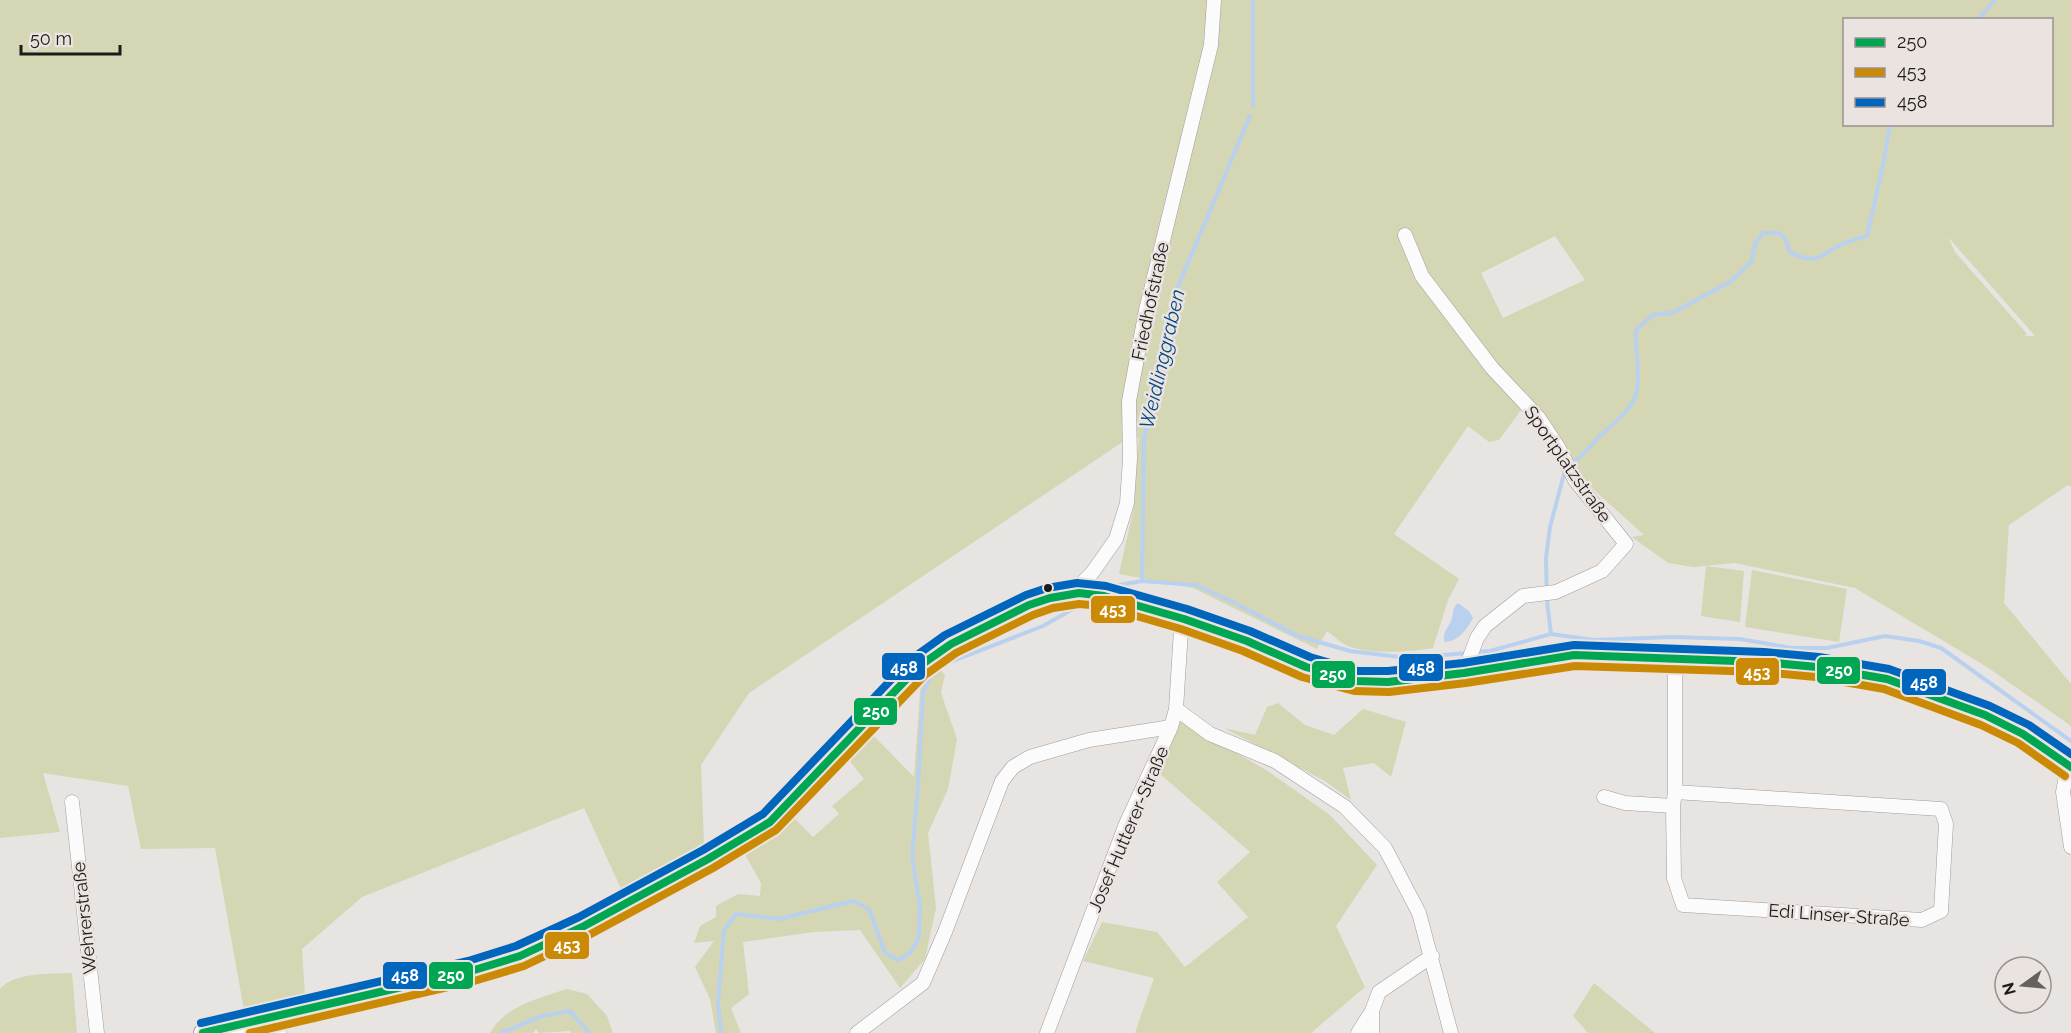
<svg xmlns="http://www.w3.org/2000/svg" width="2071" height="1033" font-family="Raleway,sans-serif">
	<rect width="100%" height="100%" fill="#e8e4e2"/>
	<path fill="#d4d6b4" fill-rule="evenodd" d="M0 0H2071V487L2068 485 2009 525 2004 603 2071 684V726L1987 667 1855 588 1735 563 1693 567 1668 563 1632 537 1644 535 1594 490 1568 462 1550 426 1529 399 1497 368 1479 342 1467 347 1489 373 1524 406 1499 440 1489 442 1468 426 1394 534 1459 579 1448 600 1433 648C1411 652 1367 655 1346 645 1339 642 1333 635 1327 631L1317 649 1193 588 1119 574 1133 511 1139 437 1121 443 749 693 701 765 704 845 623 893 584 808 362 897 302 949 305 997 244 1010 215 848 141 849 128 786 43 773 60 832 0 838ZM1844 20H2052V124H1844ZM1555 236 1585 280 1503 318 1481 273ZM1948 237 2035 336H2025L2027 334 1955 252Z
		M1706 566 1744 571 1740 622 1701 616Z
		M1752 570 1847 589 1839 642 1745 627Z
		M936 664 945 675 941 693 957 739 948 789 928 833 936 908 925 959 900 988 860 930 814 932 743 942 749 994 731 1008 741 1033H716L710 999 695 967 714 941 694 943 700 926 716 917V906L738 894 760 896 761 883 744 853 790 814 813 837 839 814 832 806 864 779 845 755 869 731 914 777 921 679Z
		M1278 703 1305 725 1334 735 1363 709 1406 722 1391 777 1374 763 1343 768 1351 800 1325 781 1224 728 1255 735 1267 707Z
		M1181 721 1266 770 1330 815 1377 865 1336 926 1365 987 1311 1033H1135L1154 978 1083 961 1102 922 1157 932 1185 967 1248 917 1217 882 1250 852 1159 773Z
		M72 973 77 1033H0V989C14 972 51 974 72 973Z
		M1594 983 1655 1033H1588L1573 1016Z
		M567 989 587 994 607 1016 613 1033H571L570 1031 539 1033 536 1029 533 1033H490C505 1006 539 998 567 989Z"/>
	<path fill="#b9d1ee" d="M1458 603 1469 611 1473 618C1466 630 1460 640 1446 642L1444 641C1443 631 1447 630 1451 621 1454 613 1451 609 1458 603Z"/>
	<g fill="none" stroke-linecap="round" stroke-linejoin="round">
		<path stroke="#b9d1ee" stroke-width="4" d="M1977 20 1995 0
			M1253 106V0
			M1574 462C1583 455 1589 448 1597 439 1611 423 1632 414 1637 390 1640 373 1635 349 1636 330L1653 315 1672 313 1730 282 1752 261 1755 244 1763 233H1779L1785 238 1790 252C1814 265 1818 257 1839 246 1847 241 1858 239 1867 236L1883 165 1890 124
			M1142 581 1144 440 1174 296 1250 116
			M1113 586 1142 581 1196 585 1235 603 1298 636 1350 651 1408 658 1467 653
			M1551 634 1547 601 1546 558 1550 527 1564 474
			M1475 652 1490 651 1551 634 1594 640 1672 637 1740 639 1792 648H1827L1885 636 1919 641 1941 648 2071 741
			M501 1033 542 1016 570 1011 589 1033
			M721 1033 718 1003 724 930 736 914 779 919 854 901 869 909 885 953 898 960 910 953 919 938 920 906 912 857 918 787 923 693 931 675 948 663 1043 626 1080 605"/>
		<defs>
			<path id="minor" d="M1405 235 1422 276 1492 368 1538 417 1558 447 1575 480 1626 544 1602 571 1556 592 1523 596 1485 626 1477 638 1464 673
				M1079 593 1082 583 1092 573 1116 539 1127 503 1130 459 1129 401 1146 310 1211 45 1214 0
				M1675 659V792L1673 806 1674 878 1683 905 1922 920 1941 911 1946 824 1941 809 1675 792
				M1176 709 1210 734 1275 761 1345 807 1385 848 1419 913 1451 1033
				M2068 765 2063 792 2071 847
				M1604 797 1625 803 1673 806
				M72 802 97 1033
				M277 1015 279 1033
				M857 1033 923 983 945 932 1002 781 1013 767 1030 757 1089 740 1171 727
				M1047 1033 1126 824 1171 727 1176 709 1181 630 1184 619
				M1358 1033 1372 1011
				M1372 1033V1011L1379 992 1432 956"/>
			<path id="secondary" d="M203 1033 471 971 520 956 584 926 708 859 770 822 918 667 951 644 1029 605 1050 598 1079 593 1104 596 1184 619 1247 641 1306 667 1356 681 1388 682 1464 673 1574 655 1763 662 1817 667 1887 679 1985 715 2023 734 2071 767"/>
		</defs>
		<use href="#minor" stroke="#9f9c9b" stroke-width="15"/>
		<use href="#secondary" stroke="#9f9c9b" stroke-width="20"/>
		<use href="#minor" stroke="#fcfbfb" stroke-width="14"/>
		<use href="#secondary" stroke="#fcfbfb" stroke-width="18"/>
		<defs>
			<path id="bus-1" d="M203 1033 471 971 520 956 584 926 708 859 770 822 918 667 951 644 1029 605 1050 598 1079 593 1104 596 1184 619 1247 641 1306 667 1356 681 1388 682 1464 673 1574 655 1763 662 1817 667 1887 679 1985 715 2023 734 2071 767"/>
			<path id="bus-2" d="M250 1033 474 981 524 966 589 935 713 868 776 830 925 675 956 653 1033 615 1053 608 1079 604 1102 606 1181 629 1243 651 1302 677 1354 691 1389 692 1466 683 1575 666 1762 672 1816 677 1884 689 1981 725 2018 743 2065 776"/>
			<path id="bus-3" d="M201 1023 468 961 516 946 579 917 703 850 763 814 910 660 945 635 1026 595 1047 588 1077 583 1106 586 1187 609 1250 631 1310 657 1358 671H1388L1463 663 1574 645 1764 652 1819 657 1889 669 1990 706 2029 725 2071 754"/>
		</defs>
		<use href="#bus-1" stroke="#eae3e0" stroke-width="12"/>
		<use href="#bus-2" stroke="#eae3e0" stroke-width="12"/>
		<use href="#bus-3" stroke="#eae3e0" stroke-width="12"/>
		<use href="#bus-1" stroke="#00a651" stroke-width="8"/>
		<use href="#bus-2" stroke="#cb8a05" stroke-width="8"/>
		<use href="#bus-3" stroke="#0065bd" stroke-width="8"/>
	</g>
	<circle fill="#1d1b1a" stroke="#eae3e0" stroke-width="2" cx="1048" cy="588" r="5"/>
	<g text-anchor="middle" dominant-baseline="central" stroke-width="5" stroke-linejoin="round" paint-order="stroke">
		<g font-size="18" fill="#1d1b1a" stroke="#eae3e0">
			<text transform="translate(1150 301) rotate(-78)">Friedhofstraße</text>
			<text transform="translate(1568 464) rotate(55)">Sportplatzstraße</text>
			<text transform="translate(1128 829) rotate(-67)">Josef Hutterer-Straße</text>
			<text transform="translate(1839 915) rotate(4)">Edi Linser-Straße</text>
			<text transform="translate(84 918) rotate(-96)">Wehrerstraße</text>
		</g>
		<g font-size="20" font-style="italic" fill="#034683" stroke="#eae3e0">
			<text transform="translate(1162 359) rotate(-77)">Weidlinggraben</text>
		</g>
	</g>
	<g stroke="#eae3e0" stroke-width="2">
		<rect x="1090" y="595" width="46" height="29" rx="6" fill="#cb8a05"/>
		<rect x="881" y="652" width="45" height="29" rx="6" fill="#0065bd"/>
		<rect x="1398" y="653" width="46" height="29" rx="6" fill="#0065bd"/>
		<rect x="1816" y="656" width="45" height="29" rx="6" fill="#00a651"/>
		<rect x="1735" y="657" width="45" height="29" rx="6" fill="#cb8a05"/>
		<rect x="1311" y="660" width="45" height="29" rx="6" fill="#00a651"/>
		<rect x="1901" y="668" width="46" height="28" rx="6" fill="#0065bd"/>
		<rect x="853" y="697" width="45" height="29" rx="6" fill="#00a651"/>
		<rect x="544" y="931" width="46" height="29" rx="6" fill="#cb8a05"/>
		<rect x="382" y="961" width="46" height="29" rx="6" fill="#0065bd"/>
		<rect x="428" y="961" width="46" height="29" rx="6" fill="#00a651"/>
	</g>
	<g font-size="16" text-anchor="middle" font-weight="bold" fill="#fff">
		<text x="1113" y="615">453</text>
		<text x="904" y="673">458</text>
		<text x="1421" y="673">458</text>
		<text x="1839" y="676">250</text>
		<text x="1757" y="678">453</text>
		<text x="1333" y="680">250</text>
		<text x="1924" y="688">458</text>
		<text x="876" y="717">250</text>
		<text x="567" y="951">453</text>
		<text x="405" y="981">458</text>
		<text x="451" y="981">250</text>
	</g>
	<rect x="1843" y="18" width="210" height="108" fill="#eae3e0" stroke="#989391" stroke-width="1.5"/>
	<rect x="1855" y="38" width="30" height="9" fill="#00a651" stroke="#989391" stroke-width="1.5"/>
	<text x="1897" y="48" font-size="18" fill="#1d1b1a">250</text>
	<rect x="1855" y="68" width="30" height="9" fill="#cb8a05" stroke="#989391" stroke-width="1.5"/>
	<text x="1897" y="78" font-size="18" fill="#1d1b1a">453</text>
	<rect x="1855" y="98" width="30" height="9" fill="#0065bd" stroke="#989391" stroke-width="1.5"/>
	<text x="1897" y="108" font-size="18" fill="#1d1b1a">458</text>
	<g transform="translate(2023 985) rotate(255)"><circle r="28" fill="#eae3e0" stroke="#989391" stroke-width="1.5"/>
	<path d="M0-4.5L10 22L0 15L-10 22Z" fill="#646160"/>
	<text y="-9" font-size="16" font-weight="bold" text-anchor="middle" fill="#1d1b1a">N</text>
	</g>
	<path d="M21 45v9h99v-9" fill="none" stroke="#1d1b1a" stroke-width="3"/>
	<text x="30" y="45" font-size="18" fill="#1d1b1a" stroke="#eae3e0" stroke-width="4.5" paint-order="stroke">50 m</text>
</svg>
